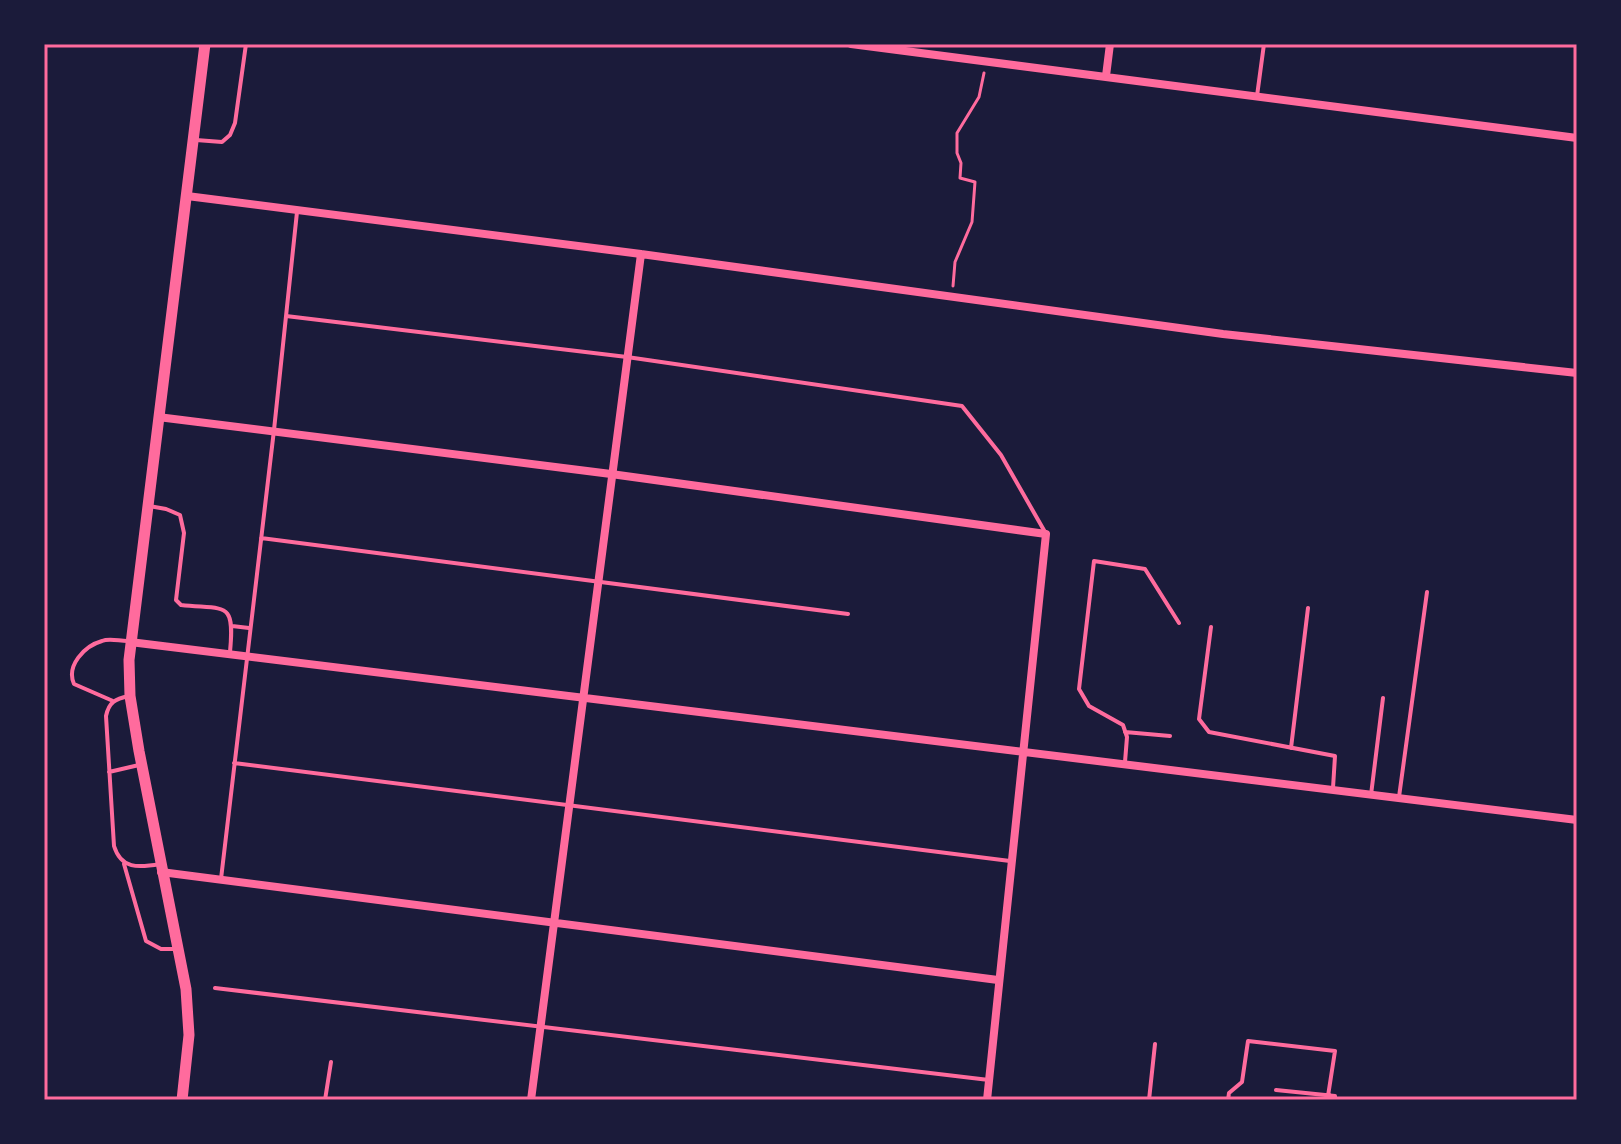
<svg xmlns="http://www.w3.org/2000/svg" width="1621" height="1144" font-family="'Noto Sans',sans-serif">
	<rect width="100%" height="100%" fill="#1b1b3a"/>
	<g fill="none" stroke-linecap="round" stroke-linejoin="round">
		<path stroke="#ff6b9d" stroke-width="3" d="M953 286 955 262 972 222 975 182 960 178 961 163 957 153V133L979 97 984 73"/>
		<path stroke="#ff6b9d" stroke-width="4" d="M1257 96 1264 44
			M196 140 222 142 230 135 235 123 246 44
			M286 316 627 357 962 406 1001 455 1045 532
			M149 506 166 509 180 515 184 533 176 600 181 605C226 610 235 600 230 652
			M261 538 848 614
			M232 626 249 628
			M1211 627 1199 719 1209 732 1335 756 1333 788
			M129 696C115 699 109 702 106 716L114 846C121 869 138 868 160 864
			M113 701 74 684C66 666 84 646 102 641 109 638 119 641 127 641
			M1125 732 1170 736
			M1291 748 1308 608
			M1125 762 1127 737 1123 725 1089 706 1079 689 1094 561 1145 569 1179 623
			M234 763 1010 861
			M109 772 139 765
			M1371 795 1383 698
			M1399 797 1427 592
			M124 864 146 941 161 949H177
			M221 879 274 430 297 212
			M215 988 989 1080
			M1276 1090 1335 1096V1100
			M325 1100 331 1062
			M1149 1100 1155 1044
			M1228 1100 1229 1093 1242 1082 1248 1041 1335 1051 1328 1096"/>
		<path stroke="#ff6b9d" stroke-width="8" d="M851 44 1577 138
			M1106 76 1110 44
			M187 196 641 254 1223 334 1577 373
			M158 417 611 474 1046 534 987 1100
			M130 642 1577 820
			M161 872 998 980
			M531 1100 641 254"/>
		<path stroke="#ff6b9d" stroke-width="11" d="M182 1100 189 1035 186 989 139 751 130 696 129 660 205 44"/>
	</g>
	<rect width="1621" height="1144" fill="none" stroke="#1b1b3a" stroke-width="92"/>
	<rect x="46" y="46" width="1529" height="1052" fill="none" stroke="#ff6b9d" stroke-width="3"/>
</svg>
